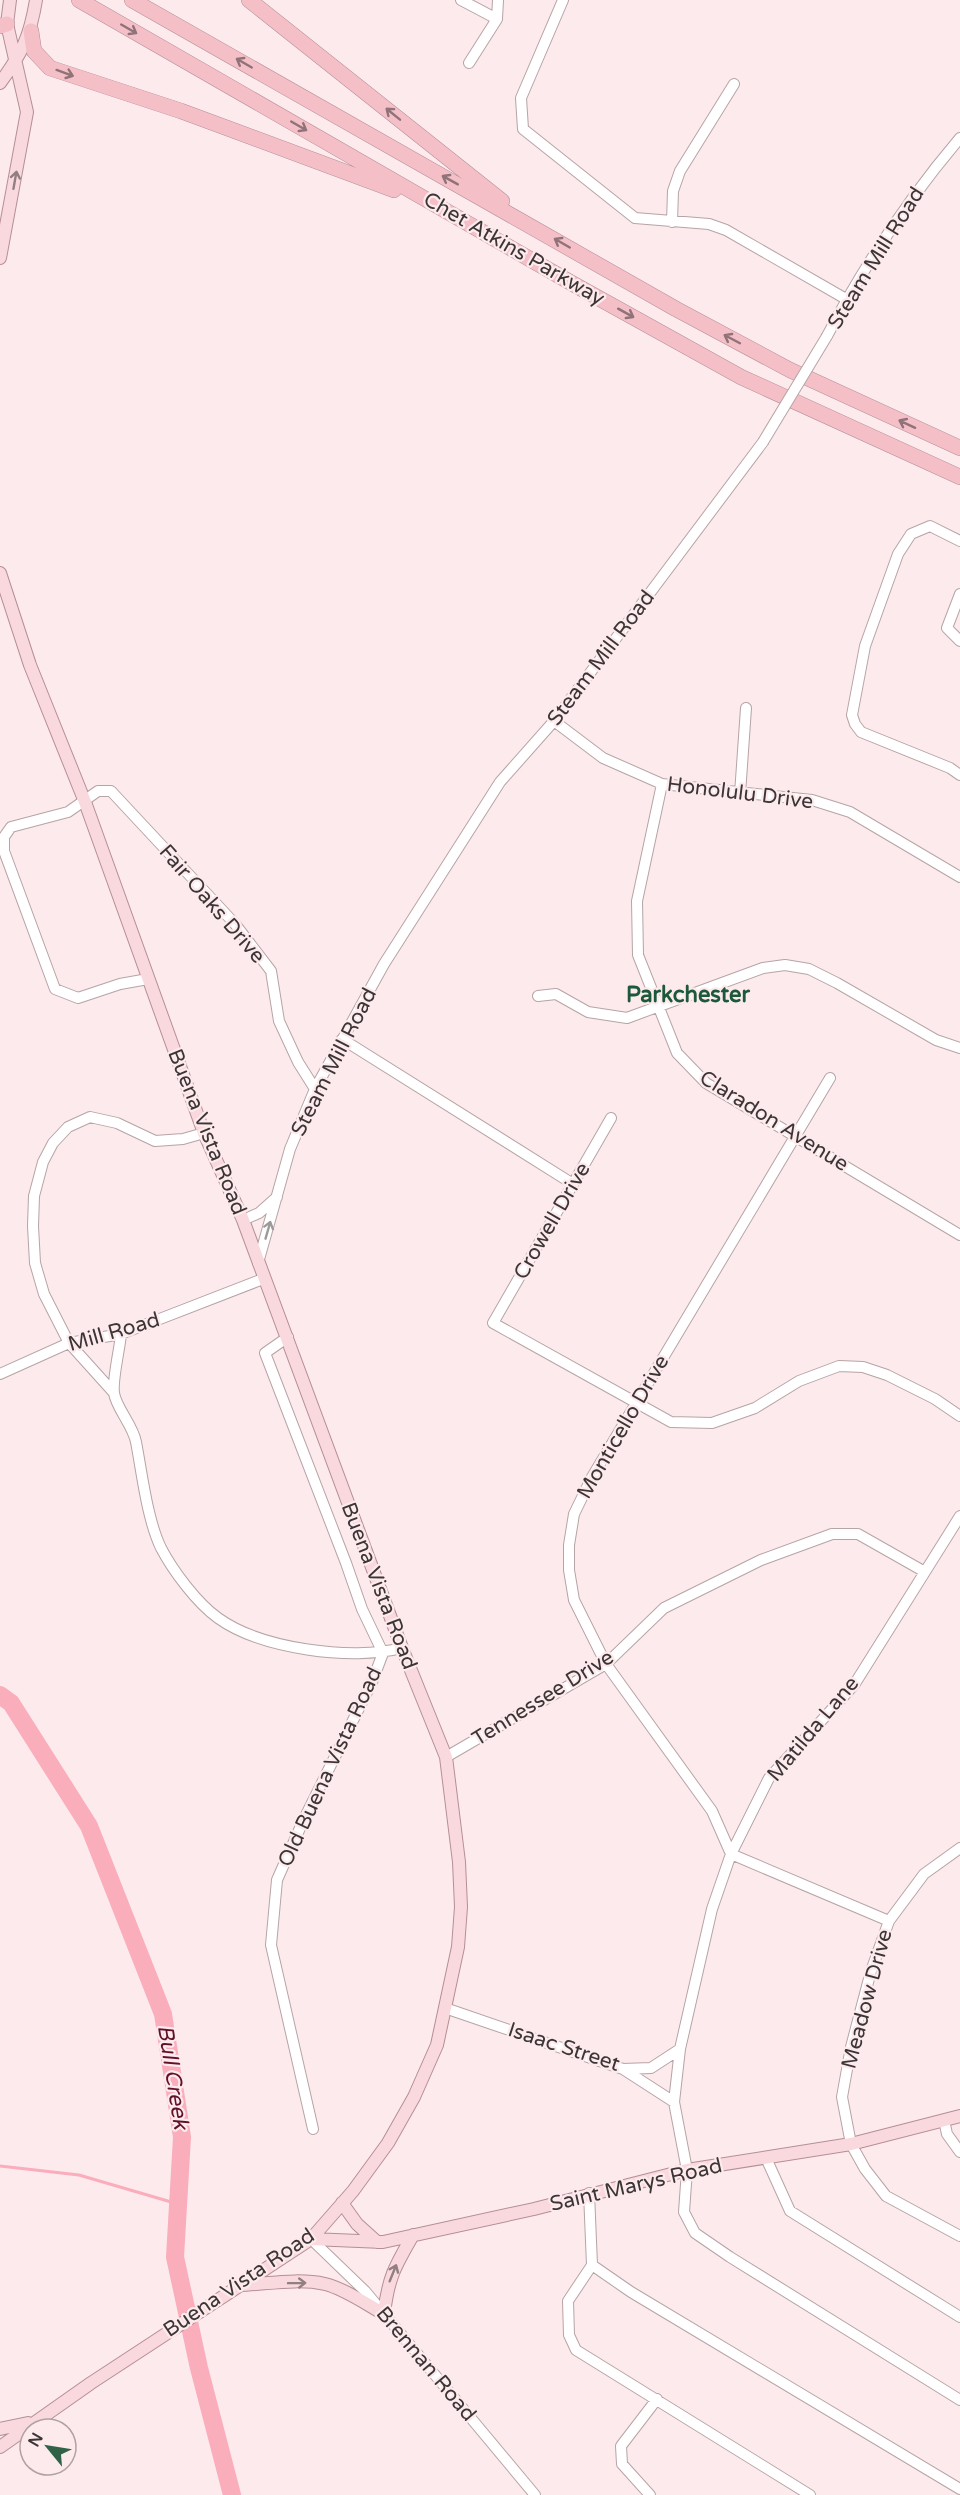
<svg xmlns="http://www.w3.org/2000/svg" width="960" height="2495" font-family="'Varela Round',sans-serif">
	<rect width="100%" height="100%" fill="#fdeaed"/>
	<g fill="none" stroke-linecap="round" stroke-linejoin="round">
		<path stroke="#faadba" stroke-width="3" d="M0 2166 79 2175 178 2204"/>
		<path stroke="#faadba" stroke-width="18" d="M0 1695 11 1703 89 1826 163 2014 182 2137 175 2257 199 2368 232 2495"/>
		<defs>
			<path id="minor" d="M461 0 497 19
				M563 0 521 98 523 129 635 218 709 224 726 230 846 299
				M469 63 497 19 498 0
				M672 222 673 191 680 171 734 84
				M827 336C864 266 909 198 960 138
				M960 541 930 526 911 534 898 554 865 646 852 715 855 724 861 732 950 768 960 775
				M960 594 947 628 960 641
				M554 721 603 758 662 784 812 800 850 812 960 877
				M662 784 637 901 638 955 677 1053 706 1083 960 1235
				M740 794 746 708
				M148 979 120 984 78 998 55 989 4 851V837L11 827 68 812 98 791H111L235 924 271 971 279 1021 298 1062 315 1089
				M538 996 556 994 588 1012 627 1018 763 968 785 965 809 969 837 983 936 1040 960 1048
				M342 1039 573 1184
				M830 1078 592 1477 574 1514 569 1545V1570L574 1600 606 1664 712 1811 731 1854 889 1921
				M611 1118 493 1323 671 1422 712 1423 755 1408 799 1381 839 1366 863 1367 887 1375 935 1399 960 1416
				M243 1220 259 1213 277 1197
				M258 1263 290 1149 315 1089 384 964 500 782 554 721 763 442
				M121 1334C120 1348 112 1380 114 1393 116 1408 133 1425 136 1442 142 1473 147 1519 161 1548 173 1571 197 1603 218 1618 261 1649 352 1661 402 1648
				M288 1337 265 1353 346 1563 362 1609 383 1653
				M0 1374 69 1343 121 1334 263 1279
				M114 1393 69 1343 44 1294 35 1263 33 1226 34 1196 43 1162 53 1143 68 1127 90 1117 117 1123 155 1141 183 1139 204 1133
				M960 1516 854 1685 769 1778 731 1854 712 1909 680 2049 674 2102 687 2170 684 2212 695 2233 730 2257 960 2400
				M446 1757 606 1664 664 1608 761 1560 832 1534H858L925 1572
				M960 1848 924 1874 889 1921 871 1971 851 2047 842 2097 851 2144 865 2169 886 2196 960 2236
				M445 2008 623 2069 651 2068 680 2049
				M623 2069 674 2102
				M944 2120 947 2134 960 2152
				M313 2129 271 1945 277 1880 304 1819 372 1682 383 1653
				M766 2158 790 2211 960 2317
				M589 2193 592 2265 631 2292 960 2489
				M311 2239 365 2291 535 2495
				M592 2265 568 2301 569 2335 576 2350 810 2495
				M650 2495 622 2464 621 2446 657 2399"/>
			<path id="major" d="M0 83C22 53 30 37 36 0
				M0 258 27 112 7 24 10 0
				M0 573 30 665 85 802 204 1133 243 1220 402 1648 446 1757 459 1862 461 1907 458 1947 437 2045 414 2097 388 2143 353 2191 311 2239 91 2383 0 2447
				M342 2203 357 2224 377 2242
				M311 2239 383 2242 534 2209 687 2170 851 2144 960 2116
				M240 2285C267 2284 298 2278 325 2284 345 2289 366 2304 384 2314 388 2278 395 2266 413 2235
				M0 2429 28 2423"/>
			<path id="highway" d="M79 0 575 285 741 377 960 477
				M132 0 676 309 790 370 960 448
				M249 0 502 201
				M0 26 7 24
				M31 31 34 51 50 68 181 111 394 190"/>
		</defs>
		<use href="#minor" stroke="#b6a4a6" stroke-width="12"/>
		<use href="#major" stroke="#b48f95" stroke-width="14"/>
		<use href="#highway" stroke="#b48f95" stroke-width="16"/>
		<use href="#minor" stroke="#fff" stroke-width="10"/>
		<use href="#major" stroke="#f9d9de" stroke-width="12"/>
		<use href="#highway" stroke="#f5bfc8" stroke-width="15"/>
		<defs>
			<path id="minor-bridge" d="M763 442 827 336"/>
		</defs>
		<use href="#minor-bridge" stroke="#b6a4a6" stroke-width="12" stroke-linecap="butt"/>
		<use href="#minor-bridge" stroke="#fff" stroke-width="10"/>
	</g>
	<defs><path id="oneway-shaft" d="M-6 0H5M1.5-3L5.5 0L1.5 3" fill="none" stroke-width="1.6" stroke-linecap="round" stroke-linejoin="round" transform="scale(1.5)"/></defs>
	<g stroke="#8f7378">
		<use href="#oneway-shaft" transform="translate(129 29) rotate(30)"/>
		<use href="#oneway-shaft" transform="translate(244 63) rotate(-150)"/>
		<use href="#oneway-shaft" transform="translate(65 73) rotate(20)"/>
		<use href="#oneway-shaft" transform="translate(393 114) rotate(-141)"/>
		<use href="#oneway-shaft" transform="translate(299 126) rotate(30)"/>
		<use href="#oneway-shaft" transform="translate(450 180) rotate(-151)"/>
		<use href="#oneway-shaft" transform="translate(562 243) rotate(-150)"/>
		<use href="#oneway-shaft" transform="translate(626 313) rotate(29)"/>
		<use href="#oneway-shaft" transform="translate(732 339) rotate(-152)"/>
		<use href="#oneway-shaft" transform="translate(907 424) rotate(-155)"/>
	</g>
	<g stroke="#917f82">
		<use href="#oneway-shaft" transform="translate(15 180) rotate(-80)"/>
		<use href="#oneway-shaft" transform="translate(393 2273) rotate(-68)"/>
		<use href="#oneway-shaft" transform="translate(297 2283) rotate(-1)"/>
	</g>
	<use stroke="#9e9a9a" href="#oneway-shaft" transform="translate(268 1230) rotate(-74)"/>
	<g text-anchor="middle" dominant-baseline="central" stroke-width="4.5" stroke-linejoin="round" paint-order="stroke">
		<g font-size="21" fill="#3c3536" stroke="#fdeaed">
			<text transform="translate(514 249) rotate(30)">Chet Atkins Parkway</text>
			<text transform="translate(876 258) rotate(-58)">Steam Mill Road</text>
			<text transform="translate(601 658) rotate(-53)">Steam Mill Road</text>
			<text transform="translate(740 793) rotate(7)">Honolulu Drive</text>
			<text transform="translate(212 904) rotate(49)">Fair Oaks Drive</text>
			<text transform="translate(334 1062) rotate(-63)">Steam Mill Road</text>
			<text transform="translate(774 1121) rotate(32)">Claradon Avenue</text>
			<text transform="translate(207 1132) rotate(68)">Buena Vista Road</text>
			<text transform="translate(552 1221) rotate(-60)">Crowell Drive</text>
			<text transform="translate(114 1332) rotate(-16)">Mill Road</text>
			<text transform="translate(623 1427) rotate(-60)">Monticello Drive</text>
			<text transform="translate(379 1586) rotate(69)">Buena Vista Road</text>
			<text transform="translate(543 1698) rotate(-32)">Tennessee Drive</text>
			<text transform="translate(813 1729) rotate(-50)">Matilda Lane</text>
			<text transform="translate(330 1767) rotate(-65)">Old Buena Vista Road</text>
			<text transform="translate(867 1999) rotate(-75)">Meadow Drive</text>
			<text transform="translate(564 2047) rotate(18)">Isaac Street</text>
			<text transform="translate(636 2185) rotate(-13)">Saint Marys Road</text>
			<text transform="translate(239 2283) rotate(-34)">Buena Vista Road</text>
			<text transform="translate(426 2364) rotate(50)">Brennan Road</text>
		</g>
		<g font-size="22" font-weight="bold" fill="#1c583a" stroke="#fdeaed">
			<text x="688" y="995">Parkchester</text>
		</g>
		<g font-size="22" font-style="italic" fill="#62102a" stroke="#fdeaed">
			<text transform="translate(173 2077) rotate(81)">Bull Creek</text>
		</g>
	</g>
	<g transform="translate(48 2447) rotate(300)"><circle r="28" fill="#fdeaed" stroke="#b0a2a4" stroke-width="1.5"/>
	<path d="M0-4.5L10 22L0 15L-10 22Z" fill="#2f6246"/>
	<text y="-9" font-size="16" font-weight="bold" text-anchor="middle" fill="#3c3536">N</text>
	</g>
</svg>
